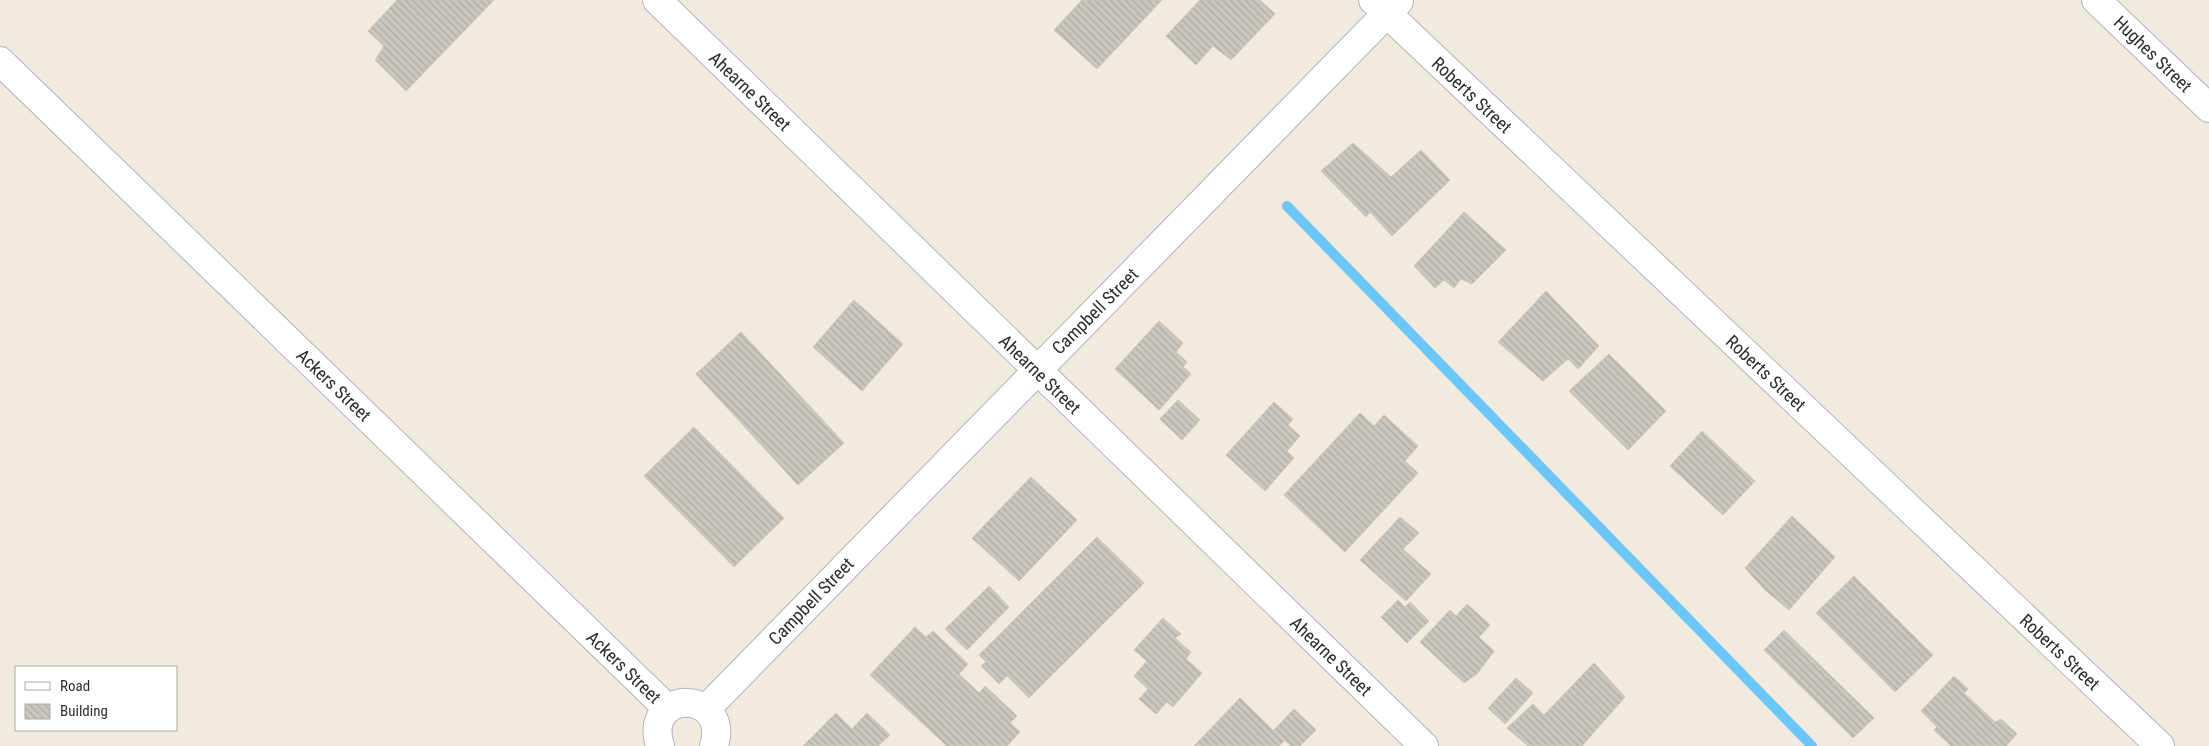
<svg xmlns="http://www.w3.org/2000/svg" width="2209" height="746" font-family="'Roboto Condensed',sans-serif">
	<defs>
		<pattern id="building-back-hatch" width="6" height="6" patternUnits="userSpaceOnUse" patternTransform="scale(1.25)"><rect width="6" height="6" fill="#cbc7bf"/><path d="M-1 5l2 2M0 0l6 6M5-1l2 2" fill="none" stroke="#afaba4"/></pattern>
	</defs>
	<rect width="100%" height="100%" fill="#f0eadf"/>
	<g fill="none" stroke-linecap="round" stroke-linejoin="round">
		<path stroke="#6cc7f8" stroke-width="10" d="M1287 206 1812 746"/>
	</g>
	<path fill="url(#building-back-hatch)" stroke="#ccc6b8" d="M397 0H494L406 91 375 60 384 46 368 31Z
		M1082 0H1162L1097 69 1054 30Z
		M1200 0H1260L1275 14 1231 60 1213 46 1196 65 1166 36Z
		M1353 143 1391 177 1421 150 1450 180 1392 236 1370 212 1366 217 1321 171Z
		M1464 212 1506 250 1472 284 1461 279 1454 288 1444 280 1435 288 1414 266Z
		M1546 291 1599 346 1578 369 1568 359 1543 381 1498 342Z
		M854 300 903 344 862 391 813 347Z
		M1159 321 1183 343 1176 352 1187 362 1183 367 1191 374 1159 410 1115 369Z
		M741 332 844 443 798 485 696 374Z
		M1609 354 1666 411 1628 450 1569 391Z
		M1178 400 1200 420 1182 440 1160 419Z
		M1274 402 1293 419 1288 425 1300 436 1287 451 1294 458 1265 491 1226 455Z
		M1360 413 1374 426 1384 415 1418 446 1405 461 1418 473 1345 552 1284 495Z
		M694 427 784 518 734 567 644 476Z
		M1702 431 1755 481 1723 515 1670 466Z
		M1031 477 1077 520 1019 581 972 538Z
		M1792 516 1835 557 1789 610 1765 590 1745 568Z
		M1400 517 1419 533 1403 549 1431 574 1406 601 1360 560Z
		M1097 537 1144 583 1029 698 1007 676 999 684 981 666 986 662 979 655Z
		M1854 576 1933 655 1895 692 1816 613Z
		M989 586 1009 607 967 650 945 629Z
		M1398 600 1405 607 1410 602 1429 621 1407 643 1381 617Z
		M1467 604 1490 625 1479 637 1494 651 1478 673 1464 683 1420 642 1450 610 1456 616Z
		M1163 618 1181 634 1175 638 1191 652 1186 659 1202 673 1173 707 1167 702 1156 714 1139 699 1148 689 1134 676 1147 661 1134 650Z
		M915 627 926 637 933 631 968 664 959 674 979 693 985 686 1017 716 1010 723 1020 732 1007 746H947L870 675Z
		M1784 630 1874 718 1853 738 1764 650Z
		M1594 663 1625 697 1582 746H1528L1507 728 1533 704 1544 715Z
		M1954 676 1968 689 1964 693 1995 722 2001 719 2017 734 2006 746H1951L1934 730 1937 727 1921 711Z
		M1516 678 1533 693 1505 724 1488 708Z
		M1240 698 1284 741 1279 746H1194Z
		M1294 709 1316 730 1300 746H1291L1274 730Z
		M836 713 852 729 867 713 890 735 878 746H803Z"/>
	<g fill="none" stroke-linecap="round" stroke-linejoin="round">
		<defs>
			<path id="street" d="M657 0 1424 746
				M1373 0 2160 746
				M2096 0 2209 108
				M0 61 668 709
				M706 709 1399 1
				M660 746C642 688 731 689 714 746"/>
		</defs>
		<use href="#street" stroke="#b3b4c2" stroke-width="30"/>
		<use href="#street" stroke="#fff" stroke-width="28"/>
	</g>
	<g text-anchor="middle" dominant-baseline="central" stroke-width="4" stroke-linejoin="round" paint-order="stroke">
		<g font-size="18" fill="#2d2d2d" stroke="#fff">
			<text transform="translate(2153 54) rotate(44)">Hughes Street</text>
			<text transform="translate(750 91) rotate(44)">Ahearne Street</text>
			<text transform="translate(1472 95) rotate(43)">Roberts Street</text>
			<text transform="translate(1095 311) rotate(-45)">Campbell Street</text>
			<text transform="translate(1766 373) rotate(43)">Roberts Street</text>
			<text transform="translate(1040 374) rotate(44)">Ahearne Street</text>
			<text transform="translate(334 385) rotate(44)">Ackers Street</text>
			<text transform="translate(811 601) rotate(-46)">Campbell Street</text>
			<text transform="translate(2060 652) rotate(43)">Roberts Street</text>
			<text transform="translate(1331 656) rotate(44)">Ahearne Street</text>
			<text transform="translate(624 667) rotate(44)">Ackers Street</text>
		</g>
	</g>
	<rect x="15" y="666" width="162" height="65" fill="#ffffff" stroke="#ababab"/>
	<rect x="25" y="682" width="25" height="8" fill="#ffffff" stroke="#ababab"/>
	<text x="60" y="691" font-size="15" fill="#2d2d2d">Road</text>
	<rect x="25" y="704" width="25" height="15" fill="url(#building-back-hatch)" stroke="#ababab"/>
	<text x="60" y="716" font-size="15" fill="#2d2d2d">Building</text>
</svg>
